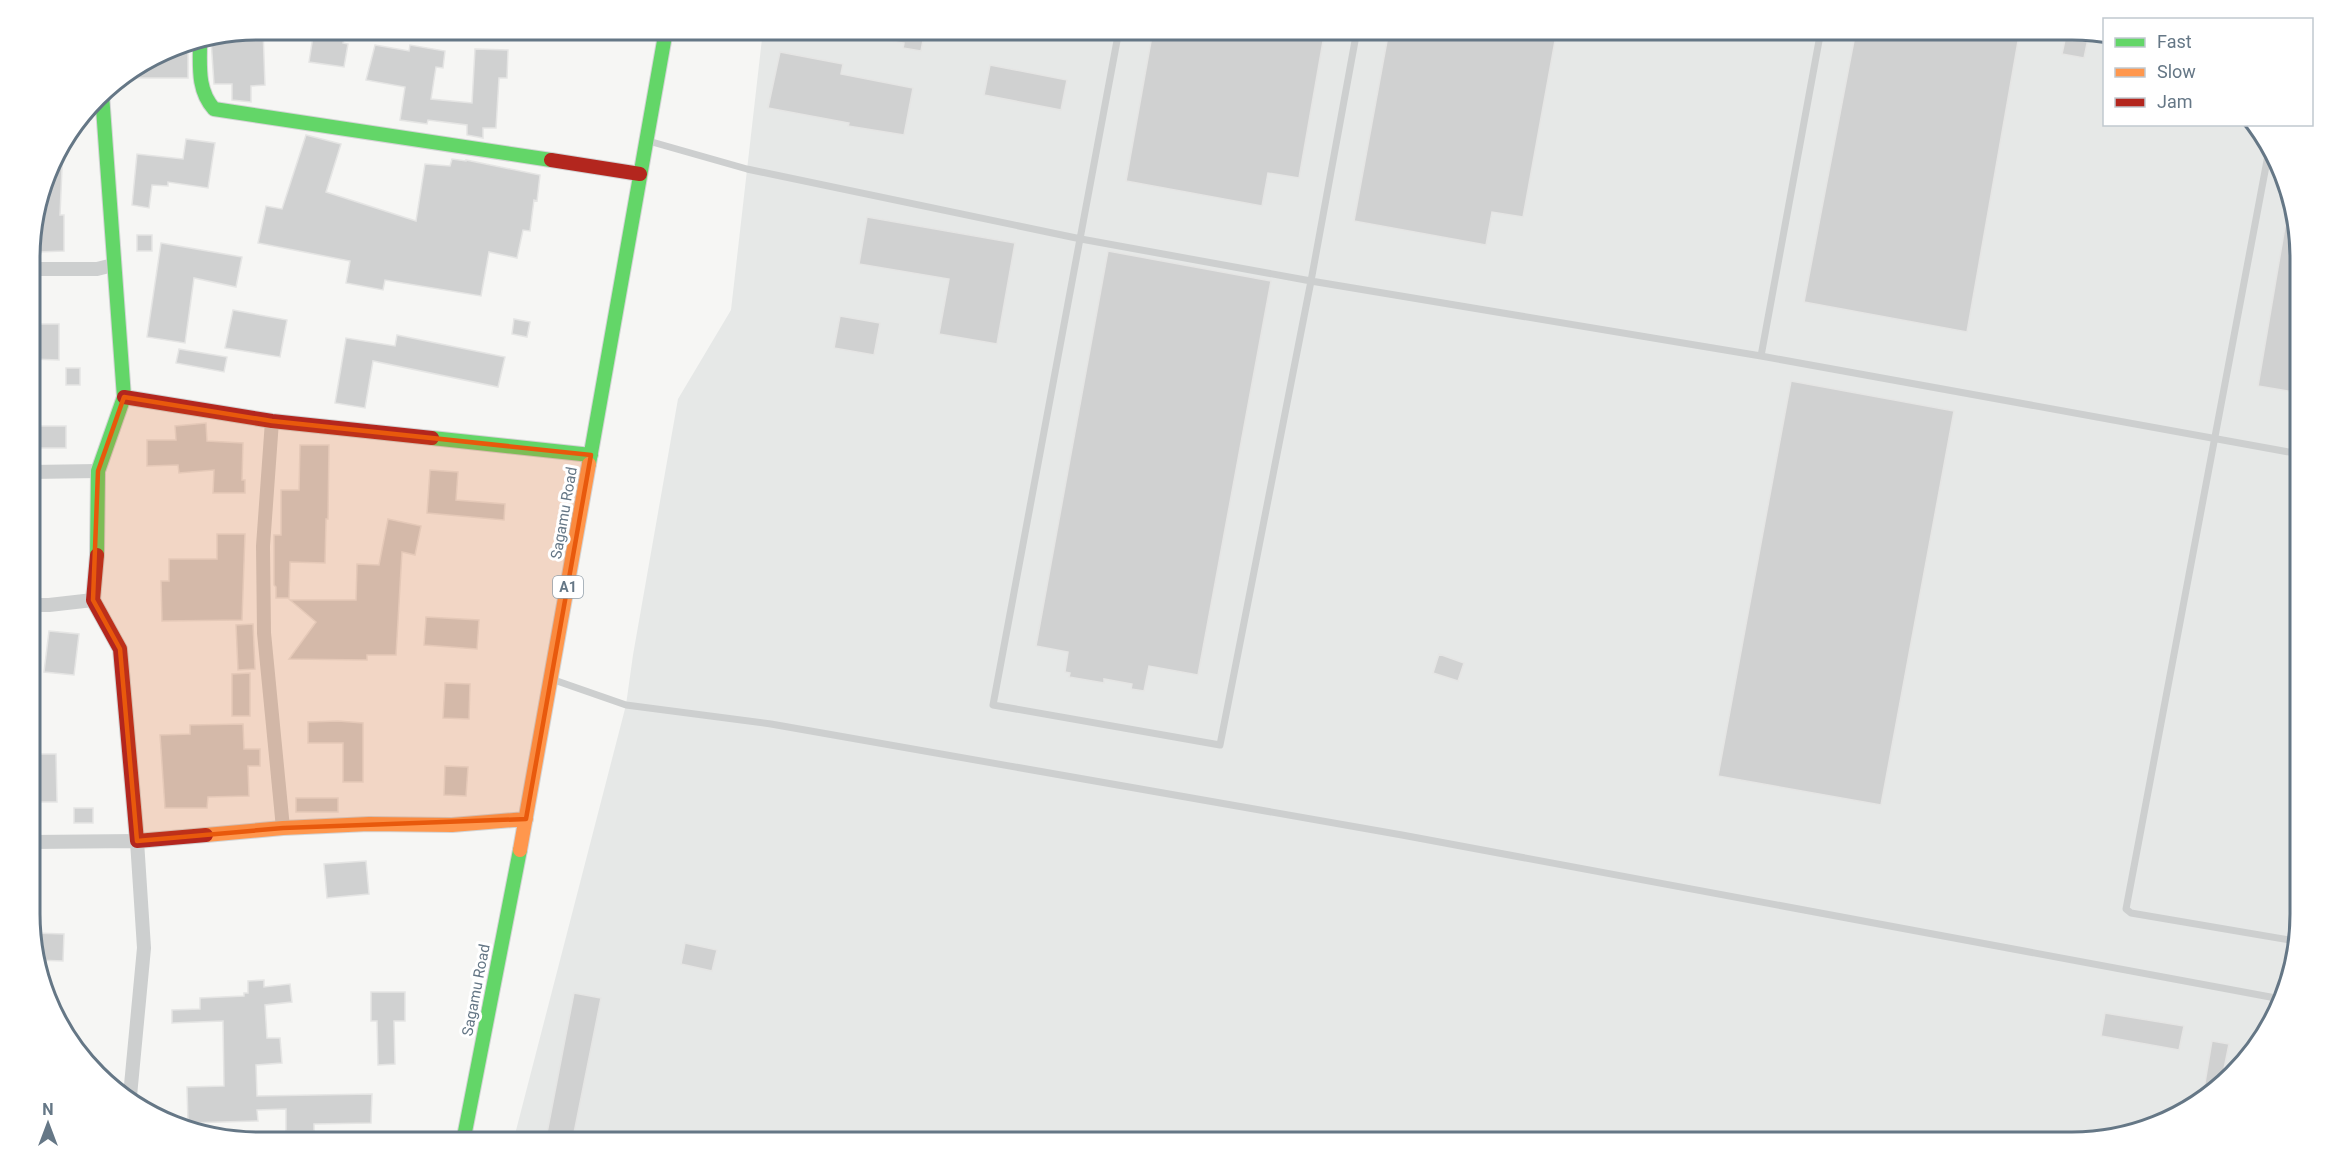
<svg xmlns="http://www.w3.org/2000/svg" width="2331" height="1172" font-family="Roboto,sans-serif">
	<rect width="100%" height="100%" fill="#f6f6f4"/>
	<path fill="#e6e8e7" d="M763 30H2072L2104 37V124H2256L2262 131 2299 229 2301 914 2278 1014 2244 1064 2199 1104 2145 1130 2087 1142H513L626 705 633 655 678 399 731 310Z"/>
	<path fill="#d0d1d1" stroke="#e5e5e4" stroke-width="1.5" d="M263 30 265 85 251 86V102L232 100V84H214L211 39Z
		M314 30H346L343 43 348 44 344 67 309 62Z
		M873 30H925L921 51 903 48 904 43 873 38Z
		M1153 30H1325L1299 178 1268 173 1262 206 1126 181Z
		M1389 30H1557L1523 217 1492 212 1486 245 1354 221Z
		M1856 30H2020L1967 332 1804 302Z
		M2067 30 2089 34 2084 58 2062 54Z
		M188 44V78H122L171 47Z
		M375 45 409 51 410 45 445 51 443 68 436 67 431 99 472 103 475 49 508 50 507 78H499L496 128H483V138L467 135V125L428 120 427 124 400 120 405 87 366 80Z
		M780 52 843 64 841 74 913 88 904 135 848 126 849 123 768 108Z
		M990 65 1067 80 1061 110 984 95Z
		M306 135 341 144 326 192 416 221 425 164 450 166 452 159 466 161V160L540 175 537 201 534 200 530 231 523 230 517 258 489 252 481 296 385 280 383 290 346 283 350 261 258 243 266 206 282 209Z
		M186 139 215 143 208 188 168 182V186L152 185 149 208 132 205 137 154 183 159Z
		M63 145 60 215H64V251L38 252V217L53 158Z
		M2289 203 2299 229 2300 393 2258 386Z
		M867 217 1015 243 997 344 939 334 949 279 859 264Z
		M137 235H152V251H137Z
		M161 243 242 257 236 287 194 278 185 343 147 337Z
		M1108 251 1271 281 1198 675 1149 666 1144 691 1131 689 1132 684 1104 679V683L1069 677 1070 673 1065 672 1068 652 1036 646Z
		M233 310 287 320 280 357 225 348Z
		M840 316 880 323 874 355 834 348Z
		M514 319 530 322 527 337 512 334Z
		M31 324H59V360L31 359Z
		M397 335 505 357 498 387 373 361 365 408 335 403 346 338 395 346Z
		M179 349 227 357 224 372 176 363Z
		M66 368H80V385H66Z
		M1791 381 1954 411 1881 805 1718 776Z
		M206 423 207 441 243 443 242 480H245V493H213L214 470 179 473 178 465 147 466V440H176L175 426Z
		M31 426H66V448H31Z
		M300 445H329L328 519H326L325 563 290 562 289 598H276V587L274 585V535H281V490H299Z
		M430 470 458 472 456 500 505 504 504 520 427 513Z
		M388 519 421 526 415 555 402 552 396 655H367V660L289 659 316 622 290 600H356L357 564 379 565Z
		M217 534H245L242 620 162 621 161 581H169V559H217Z
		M426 617 479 620 477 649 424 645Z
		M253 624 255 669 238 670 236 625Z
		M49 631 79 634 74 675 44 672Z
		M1439 654 1464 663 1458 681 1433 673Z
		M250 673V716H232V674Z
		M445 683 470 684 469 719 443 718Z
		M338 721 363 723V782H343V743H308V722Z
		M243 724 244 749H260V766H248L249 796 208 797 207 808H165L160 735 190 734V725Z
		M32 754H56L57 802H32Z
		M445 766 468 767 466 796 444 795Z
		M296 798H338V812H296Z
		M74 808H93V823H74Z
		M366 861 369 894 327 898 324 864Z
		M34 933 64 934 63 961 36 960 33 949Z
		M685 943 717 950 712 971 681 964Z
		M264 980V987L290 984 292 1002 265 1005 267 1038H280L282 1063 256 1065 257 1096 372 1094 371 1123 314 1124V1131H286V1109L257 1110 258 1121 188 1123 187 1087 224 1086 223 1021 172 1023V1010L200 1009V998L244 996V993H248V981Z
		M371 992H405V1021H394L395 1064 378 1065 377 1021H371Z
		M574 993 601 998 573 1138 547 1133Z
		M2105 1013 2184 1026 2179 1050 2101 1036Z
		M2212 1041 2229 1044 2221 1084 2202 1101Z"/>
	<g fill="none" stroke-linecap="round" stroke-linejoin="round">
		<defs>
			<path id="fast" d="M200 42C200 66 197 90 214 109L551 160
				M432 438 591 455
				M589 464 666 30
				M97 555 98 471 124 397 102 94
				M463 1142 520 850"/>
			<path id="slow" d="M206 835 283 828 369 824 452 825 526 819
				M520 850 589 464"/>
			<path id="jam" d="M551 160 640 174
				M124 397 272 421 432 438
				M97 555 93 600 120 649 137 841 206 835"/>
		</defs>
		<use href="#fast" stroke="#d3d4d5" stroke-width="16"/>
		<use href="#slow" stroke="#d3d4d5" stroke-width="16"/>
		<use href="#jam" stroke="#d3d4d5" stroke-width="16"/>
		<path stroke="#cdcfcf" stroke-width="7" d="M1119 30 993 705 1220 745 1311 281 1357 30
			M652 142 747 169 1081 239 1311 281 1761 356 2300 454
			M2269 150 2126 909 2131 913 2295 941
			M1761 356 1821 30
			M557 681 626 705 771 724 1402 835 2281 999
			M302 1141 337 1142"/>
		<path stroke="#cdcfcf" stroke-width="14" d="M31 269H97L113 265
			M272 421 263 546 264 633 283 828
			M31 472 98 471
			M31 605H49L93 600
			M32 842 137 841 144 948 130 1096"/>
		<use href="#fast" stroke="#63d668" stroke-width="14"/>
		<use href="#slow" stroke="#ff974d" stroke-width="14"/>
		<use href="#jam" stroke="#b3261e" stroke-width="14"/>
	</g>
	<path fill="#e8590c" fill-opacity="0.2" stroke="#e8590c" stroke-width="4.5" stroke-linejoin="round" d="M124 397 272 421 591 455 526 819 283 828 137 841 120 649 93 600 98 471Z"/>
	<g text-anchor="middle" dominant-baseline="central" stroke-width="6" stroke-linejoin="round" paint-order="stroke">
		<rect fill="#fff" stroke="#93a0aa" stroke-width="1.5" x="553" y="576" width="30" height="22" rx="4.5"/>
		<g font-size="14" font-weight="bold" fill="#657786">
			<text x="568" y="587">A1</text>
		</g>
		<g font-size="15" fill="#657786" stroke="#fff">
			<text transform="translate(564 513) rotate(-80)">Sagamu Road</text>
			<text transform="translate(476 990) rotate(-79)">Sagamu Road</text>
		</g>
	</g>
	<path d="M0 0H2331V1172H0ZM258 40H2072A218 218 0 0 1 2290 258V914A218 218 0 0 1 2072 1132H258A218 218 0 0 1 40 914V258A218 218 0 0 1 258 40Z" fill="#fff" fill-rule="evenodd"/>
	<path fill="none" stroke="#657786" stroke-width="3" d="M258 40H2072A218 218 0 0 1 2290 258V914A218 218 0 0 1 2072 1132H258A218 218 0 0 1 40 914V258A218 218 0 0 1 258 40Z"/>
	<rect x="2103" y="18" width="210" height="108" fill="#ffffff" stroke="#c1c9cf" stroke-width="1.5"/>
	<rect x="2115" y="38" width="30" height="9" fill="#63d668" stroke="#c1c9cf" stroke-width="1.5"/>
	<text x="2157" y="48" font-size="18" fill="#657786">Fast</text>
	<rect x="2115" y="68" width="30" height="9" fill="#ff974d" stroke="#c1c9cf" stroke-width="1.5"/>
	<text x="2157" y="78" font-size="18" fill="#657786">Slow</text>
	<rect x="2115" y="98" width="30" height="9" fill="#b3261e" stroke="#c1c9cf" stroke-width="1.5"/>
	<text x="2157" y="108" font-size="18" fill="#657786">Jam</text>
	<g transform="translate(48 1124)" stroke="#ffffff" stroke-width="4.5" paint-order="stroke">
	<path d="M0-4.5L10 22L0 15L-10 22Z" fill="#657786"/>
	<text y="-9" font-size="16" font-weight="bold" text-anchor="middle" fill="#657786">N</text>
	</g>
</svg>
